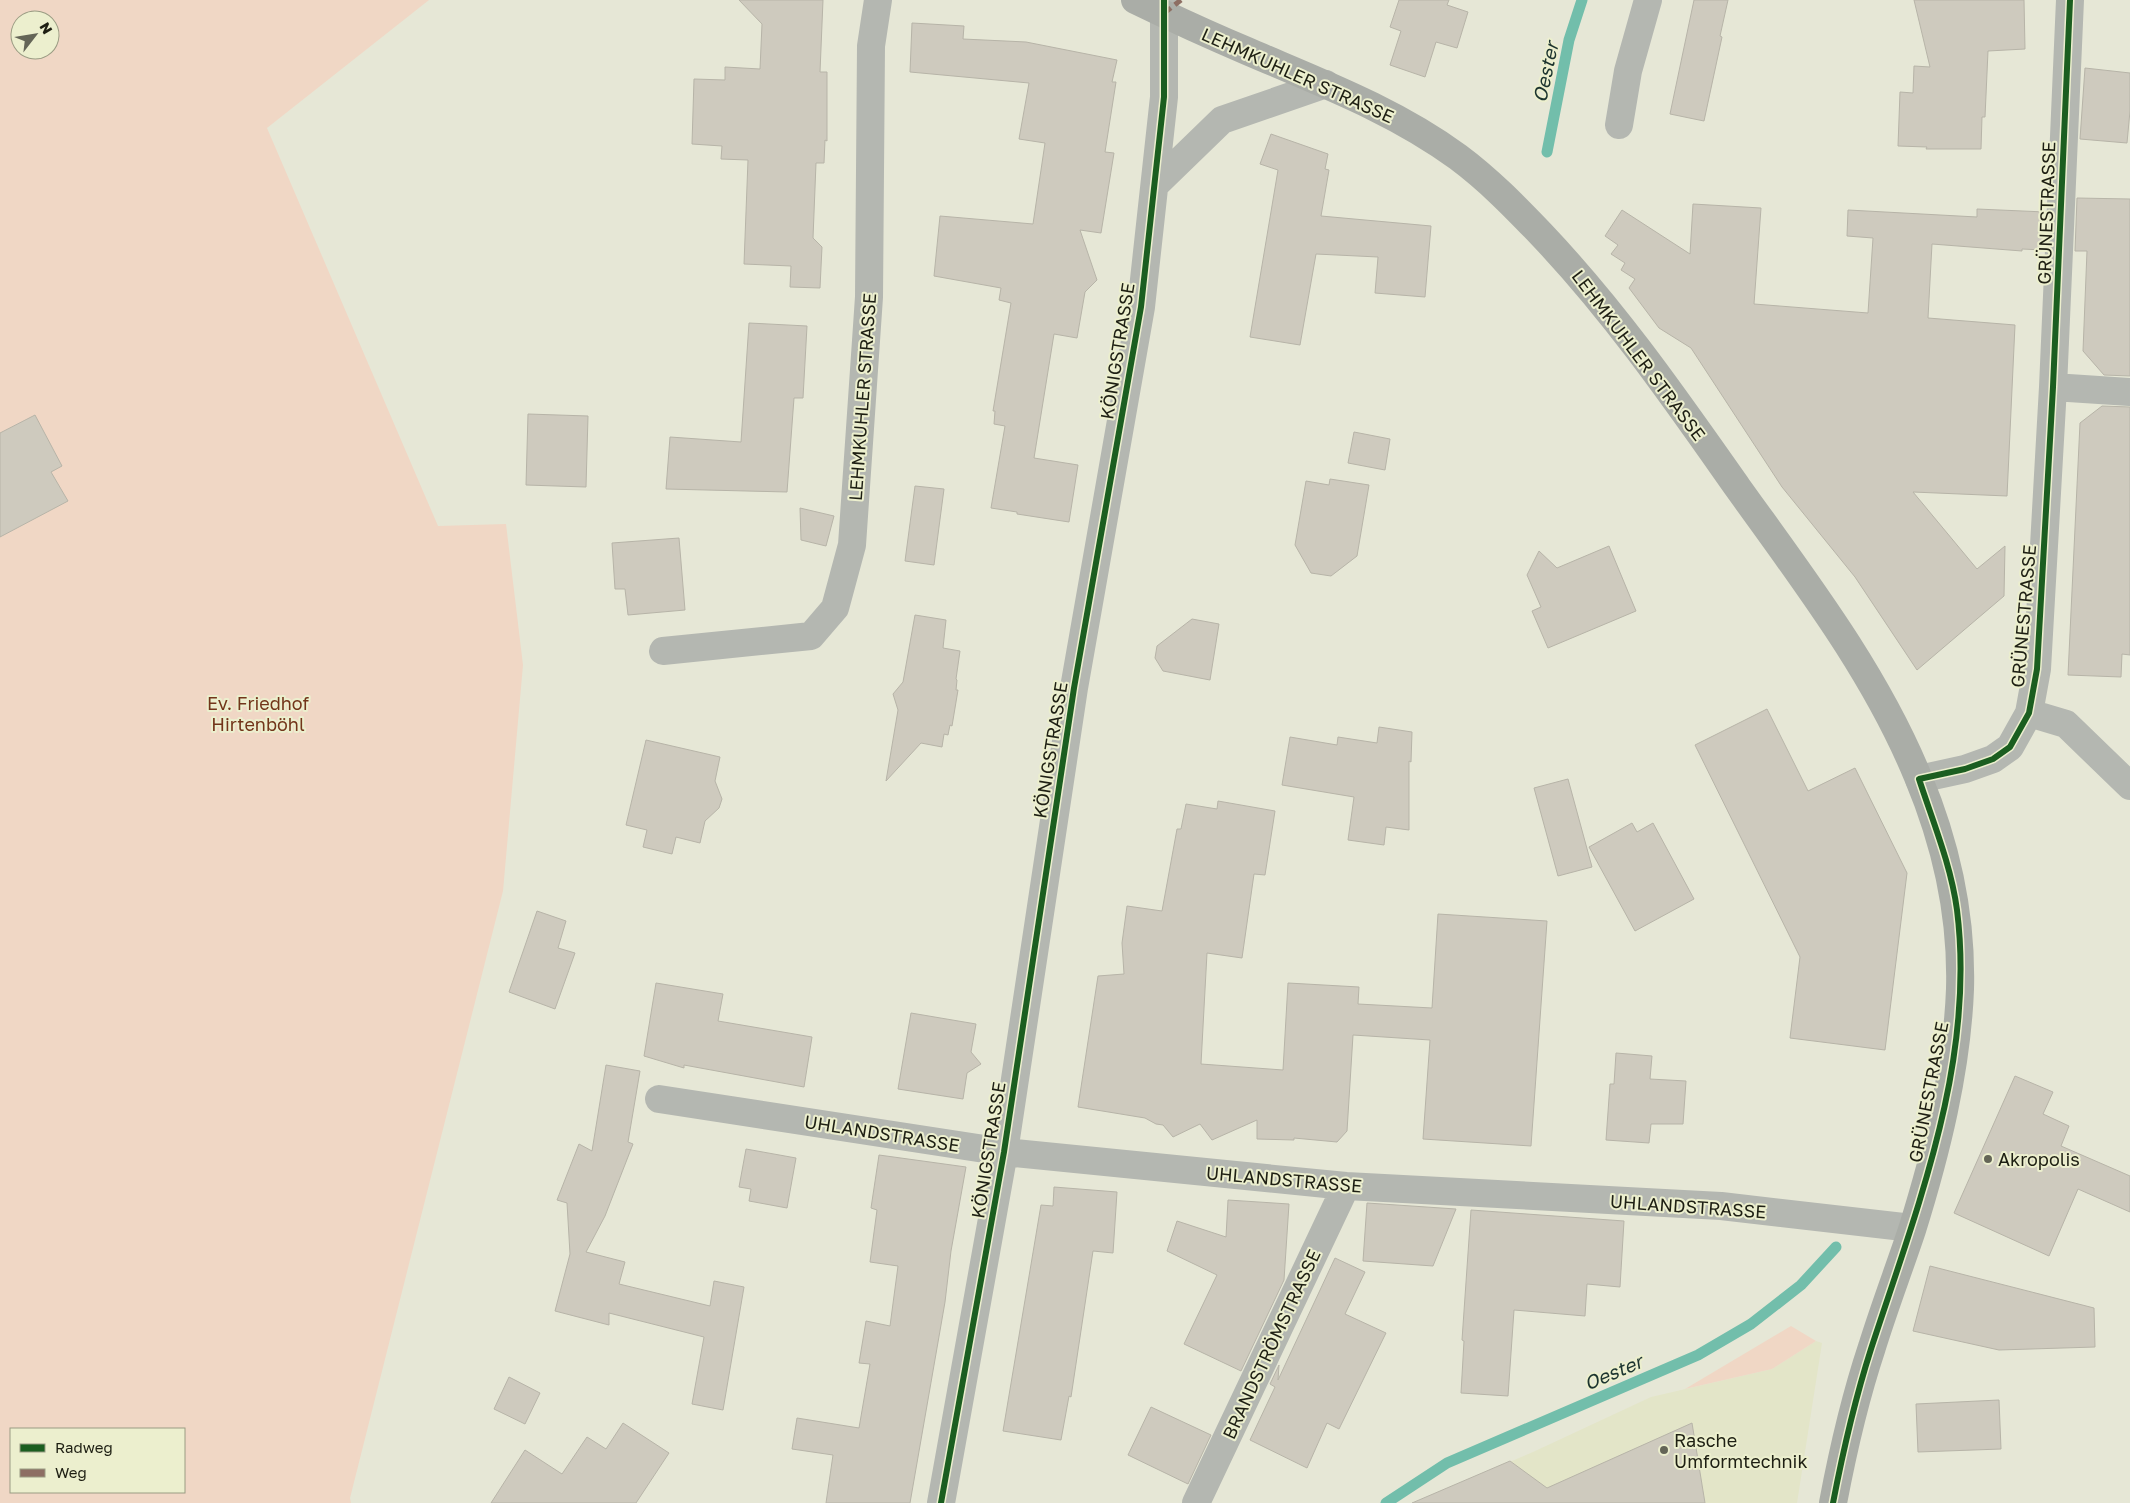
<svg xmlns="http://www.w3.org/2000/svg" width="2130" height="1503" font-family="'Golos Text',sans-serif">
	<rect width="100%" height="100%" fill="#e6e7d6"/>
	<path fill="#e3e5c8" d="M1816 1341 1822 1343 1797 1503H1416L1427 1497 1533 1452 1651 1397 1772 1369Z"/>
	<path fill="#f0d7c5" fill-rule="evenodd" d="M0 0H429L267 128 438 526 506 524 523 665 503 891 350 1498 351 1503H0ZM20 20H50V50H20ZM11 1429H184V1492H11Z
		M1791 1326 1816 1341 1772 1369 1685 1389Z"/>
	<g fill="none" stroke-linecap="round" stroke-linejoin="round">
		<path stroke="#72beab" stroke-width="11" d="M1547 152 1569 40 1582 0
			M1386 1503 1447 1463 1698 1355 1751 1324 1801 1285 1836 1247"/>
	</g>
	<path fill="#cecabe" stroke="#b7b4a8" d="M739 0H823L820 72H827V141L825 140 824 163H816L813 238 822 247 820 288 790 287 791 266 744 264 748 160 721 159 722 146 692 144 694 79 725 80V67L760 69 762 24Z
		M1399 0H1449L1447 5 1468 12 1457 48 1436 42 1425 77 1390 65 1401 31 1390 27Z
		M1694 0H1728L1720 36 1722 37 1704 121 1670 114Z
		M1914 0H2024L2025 49 1988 51 1985 117H1982L1981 149H1926L1927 147 1898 146 1900 92 1913 93 1914 66 1930 67Z
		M912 23 964 26 963 39 1026 42 1117 60 1112 82H1116L1105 152 1114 153 1101 233 1080 230 1097 280 1085 292 1077 338 1054 334 1034 458 1078 465 1069 522 1017 514V512L991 508 1005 426 994 424 995 411H993L1011 303 999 300 1001 288 934 276 940 216 1033 224 1045 143 1019 139 1029 83 910 72Z
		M2085 68 2130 73V111L2127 143 2080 139Z
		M1271 134 1328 154 1325 169 1329 170 1321 216 1431 226 1425 297 1375 293 1378 257 1316 254 1300 345 1250 337 1278 170 1260 164Z
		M2077 198 2130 199V376L2104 375 2083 351 2087 251H2075Z
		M1693 204 1761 208 1754 304 1868 313 1873 238 1847 236 1848 210 1977 217V209L2045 212 2043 250 2022 249V251L1932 244 1928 318 2015 325 2007 496 1913 492 1977 569 2005 546 2004 596 1917 670 1855 577 1782 487 1691 348 1659 328 1629 288 1635 279 1621 270 1625 263 1611 254 1618 245 1605 236 1622 210 1690 254Z
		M749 323 807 326 803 398H794L787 492 666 489 670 437 741 442Z
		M2102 406 2130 407V655L2122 654 2121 677 2068 675 2080 423Z
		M528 414 588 416 586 487 526 485Z
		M35 415 62 466 51 472 68 501 0 537V433Z
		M1354 432 1390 439 1385 470 1348 463Z
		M1330 479 1369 485 1357 556 1331 576 1311 573 1295 545 1306 481 1329 485Z
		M915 486 944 489 934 565 905 561Z
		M800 508 834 516 826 546 801 540Z
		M679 538 685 610 628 615 625 589H615L612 543Z
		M1609 546 1636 611 1548 648 1532 611 1541 607 1527 575 1539 551 1557 568Z
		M915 615 946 620 943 648 960 651 956 679 957 680 956 690H958L952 726 950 725 948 735 944 734 942 747 921 743 886 781 898 710 893 694 903 682Z
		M1192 619 1219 624 1210 680 1163 671 1155 658 1157 646Z
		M1767 709 1808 791 1855 768 1907 873 1885 1050 1790 1038 1800 957 1695 745Z
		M1379 727 1412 732 1411 762 1409 761V830L1386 827 1384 845 1348 840 1354 797 1282 785 1290 737 1337 745 1338 737 1377 743Z
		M646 740 720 757 715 781 722 799 719 808 705 821 700 843 676 837 672 854 643 847 647 830 626 825Z
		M1568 779 1592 867 1558 876 1534 788Z
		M1218 801 1275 811 1265 875 1254 874 1242 958 1207 953 1201 1064 1283 1070 1288 983 1359 987 1358 1004 1432 1008 1438 914 1547 921 1531 1146 1423 1139 1430 1040 1353 1035 1347 1131 1337 1142 1294 1138V1140L1257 1139V1120L1212 1140 1200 1124 1173 1137 1163 1125 1156 1124 1145 1118 1078 1107 1098 976 1124 974 1122 943 1127 906 1162 911 1177 829H1181L1186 804 1217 809Z
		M1632 823 1637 832 1653 823 1694 899 1635 931 1589 847Z
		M537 911 566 921 558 948 575 953 555 1009 509 992Z
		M656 983 723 994 718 1021 812 1037 804 1087 684 1065V1068L644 1056Z
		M911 1013 976 1024 971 1052 981 1064 967 1073 963 1099 898 1089Z
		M1616 1053 1652 1056 1650 1079 1686 1081 1683 1124H1651L1649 1143 1606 1140 1610 1084H1614Z
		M606 1065 640 1071 628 1142 633 1144 605 1216 586 1252 625 1262 619 1284 710 1306 714 1281 744 1287 723 1410 692 1404 704 1337 609 1313V1325L555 1311 570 1254 567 1203 557 1200 579 1144 592 1151Z
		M2015 1076 2053 1092 2043 1114 2069 1126 2061 1146 2130 1176V1212L2078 1189 2049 1256 1954 1213Z
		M746 1149 796 1158 787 1208 749 1201 751 1189 739 1187Z
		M879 1155 966 1167 951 1251 945 1302 910 1503H826L833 1455 792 1449 797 1418 859 1428 870 1364 859 1363 866 1321 890 1326 898 1266 870 1262 877 1210 871 1208Z
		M1054 1187 1117 1192 1113 1253 1093 1251 1071 1397 1069 1396 1061 1440 1003 1431 1041 1205 1053 1206Z
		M1228 1200 1289 1204 1284 1280 1241 1371 1184 1344 1217 1275 1167 1251 1177 1221 1226 1237Z
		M1367 1203 1456 1209 1433 1266 1363 1261Z
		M1471 1210 1624 1221 1620 1287 1587 1284 1585 1316 1514 1310 1508 1396 1461 1393 1464 1341 1462 1340Z
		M1335 1258 1365 1272 1345 1314 1386 1333 1339 1429 1327 1423 1307 1468 1250 1440 1275 1387 1270 1384 1279 1365 1278 1380Z
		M1930 1266 2094 1308 2095 1347 1999 1350 1913 1331Z
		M509 1377 540 1393 525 1424 494 1409Z
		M1999 1400 2001 1449 1918 1452 1916 1404Z
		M1151 1407 1211 1435 1188 1484 1128 1455Z
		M623 1423 669 1453 636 1503H491L525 1450 562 1474 587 1437 606 1449Z
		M1692 1423 1705 1503H1412L1510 1461 1547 1488Z"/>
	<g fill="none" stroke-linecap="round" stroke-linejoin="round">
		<path stroke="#b4b7b1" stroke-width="28" d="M1619 125 1628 71 1648 0
			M1155 185 1222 120 1326 84
			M2053 387 2130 392
			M663 651 811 636 835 608 852 545 869 297 871 46 878 0
			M2029 713 2066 724 2130 786
			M1919 779 1965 769 1993 759 2010 747 2029 713 2037 669 2053 387 2070 0
			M659 1099 1004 1152 1346 1186 1721 1206 1912 1228
			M941 1503 1004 1152 1074 688 1141 307 1164 97V0
			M1196 1503 1346 1186"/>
		<path stroke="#aaada7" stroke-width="28" d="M1135 0C1172 18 1209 35 1247 51 1319 82 1394 110 1458 157 1489 180 1515 207 1541 234 1616 313 1676 400 1738 488 1804 580 1875 672 1918 777 1946 844 1962 917 1960 989 1957 1070 1936 1153 1912 1230 1899 1269 1884 1308 1872 1347 1855 1398 1843 1450 1833 1503"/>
		<path stroke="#8d6e63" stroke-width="5" stroke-dasharray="10 5" stroke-linecap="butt" d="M1163 14 1181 0"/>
		<defs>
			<path id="cycleway" d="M941 1503 1004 1152 1074 688 1141 307 1164 97V0
				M1833 1503C1843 1451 1855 1399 1871 1349 1917 1208 1976 1061 1957 910 1951 865 1933 822 1919 779L1965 769 1993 759 2010 747 2029 713 2037 669 2053 387 2070 0"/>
		</defs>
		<use href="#cycleway" stroke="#ecefce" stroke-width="9"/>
		<use href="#cycleway" stroke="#1b5e20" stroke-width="6"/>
	</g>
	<g fill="#646557" stroke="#ecefce" stroke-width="2">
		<circle cx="1988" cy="1159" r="5"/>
		<circle cx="1664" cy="1450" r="5"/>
	</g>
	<g text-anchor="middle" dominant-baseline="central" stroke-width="4" stroke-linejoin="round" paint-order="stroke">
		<g font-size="18" fill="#1e1f13" stroke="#ecefce">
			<text transform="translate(1298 75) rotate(24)">LEHMKUHLER STRASSE</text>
			<text transform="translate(2046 213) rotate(-88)">GRÜNESTRASSE</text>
			<text transform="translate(1117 351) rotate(-81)">KÖNIGSTRASSE</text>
			<text transform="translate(1639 355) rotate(53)">LEHMKUHLER STRASSE</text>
			<text transform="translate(862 397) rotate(-86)">LEHMKUHLER STRASSE</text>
			<text transform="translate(2023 616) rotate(-85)">GRÜNESTRASSE</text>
			<text transform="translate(1050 750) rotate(-81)">KÖNIGSTRASSE</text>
			<text transform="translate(1928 1092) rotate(-79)">GRÜNESTRASSE</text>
			<text transform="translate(882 1133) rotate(9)">UHLANDSTRASSE</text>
			<text transform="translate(988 1150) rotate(-81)">KÖNIGSTRASSE</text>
			<text transform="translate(1284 1179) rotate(5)">UHLANDSTRASSE</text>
			<text transform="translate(1688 1206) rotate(4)">UHLANDSTRASSE</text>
			<text transform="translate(1271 1344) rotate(-65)">BRANDSTRÖMSTRASSE</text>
		</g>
		<g font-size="18" fill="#72351a" stroke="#ecefce">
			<text x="258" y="703">Ev. Friedhof<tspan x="258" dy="21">Hirtenböhl</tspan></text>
		</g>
		<g font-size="18" fill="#1e1f13" stroke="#ecefce" text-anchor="start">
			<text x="1998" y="1159">Akropolis</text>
			<text x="1674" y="1440">Rasche<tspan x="1674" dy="21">Umformtechnik</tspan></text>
		</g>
		<g font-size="19" font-style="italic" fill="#1c342f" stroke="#ecefce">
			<text transform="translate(1545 72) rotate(-78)">Oester</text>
			<text transform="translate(1613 1372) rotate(-23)">Oester</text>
		</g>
	</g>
	<rect x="10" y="1428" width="175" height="65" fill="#ecefce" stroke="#9a9c83"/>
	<rect x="20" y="1444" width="25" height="8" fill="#1b5e20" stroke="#9a9c83"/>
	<text x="55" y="1453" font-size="15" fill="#1e1f13">Radweg</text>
	<rect x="20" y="1469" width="25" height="8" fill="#8d6e63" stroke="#9a9c83"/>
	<text x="55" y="1478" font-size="15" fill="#1e1f13">Weg</text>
	<g transform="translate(35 35) rotate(59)"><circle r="24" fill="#ecefce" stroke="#9a9c83"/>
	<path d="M0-4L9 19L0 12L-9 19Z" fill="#646557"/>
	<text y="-8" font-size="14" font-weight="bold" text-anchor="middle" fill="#1e1f13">N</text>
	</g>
</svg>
